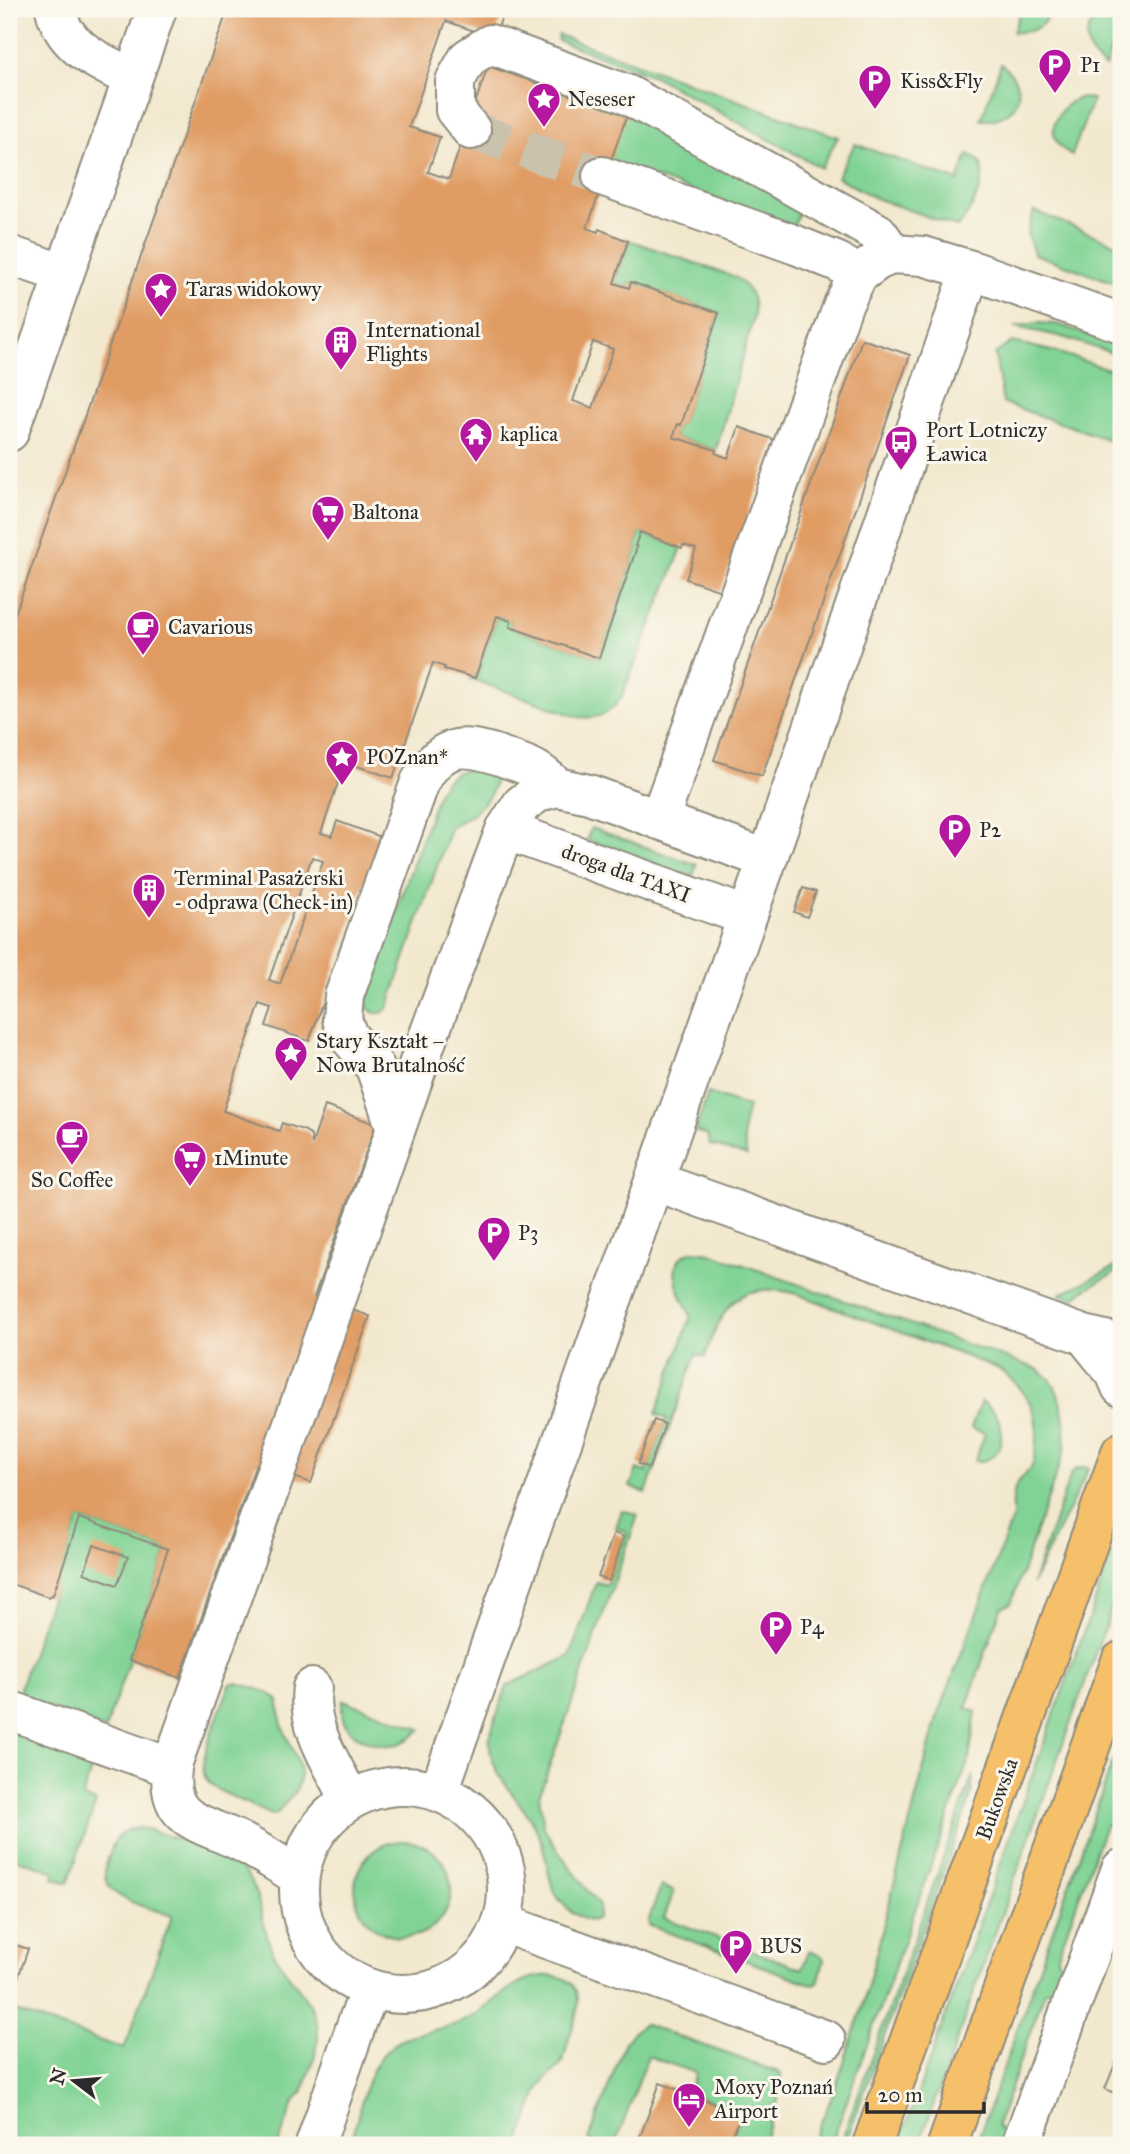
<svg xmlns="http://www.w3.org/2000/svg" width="1130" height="2154" font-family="'IM FELL Great Primer',serif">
	<rect width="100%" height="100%" fill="#fbf7ec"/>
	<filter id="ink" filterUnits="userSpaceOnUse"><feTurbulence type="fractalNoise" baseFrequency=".0143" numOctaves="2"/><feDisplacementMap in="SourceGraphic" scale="14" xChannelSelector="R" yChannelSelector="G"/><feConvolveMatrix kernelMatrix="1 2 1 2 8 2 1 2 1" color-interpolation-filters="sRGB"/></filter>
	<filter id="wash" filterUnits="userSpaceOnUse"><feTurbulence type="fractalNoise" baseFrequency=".00686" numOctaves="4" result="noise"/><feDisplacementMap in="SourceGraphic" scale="28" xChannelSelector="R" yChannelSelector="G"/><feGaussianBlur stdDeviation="1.57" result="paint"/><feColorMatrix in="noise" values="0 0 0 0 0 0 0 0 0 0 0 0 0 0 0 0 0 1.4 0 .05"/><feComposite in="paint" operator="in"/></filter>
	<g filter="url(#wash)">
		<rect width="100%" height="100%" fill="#f2e8ce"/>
		<path fill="#81d395" stroke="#567f60" stroke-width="2" d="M1021 9H1050C1046 28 1030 33 1013 32Z
			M1111 9 1121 11V23L1105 67C1079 47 1081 24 1111 9Z
			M558 35 575 41 838 137 821 168 656 77 557 40Z
			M1001 64C1032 88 1019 121 981 120Z
			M551 82 608 103 801 207 793 227 533 134Z
			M1078 98 1093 99 1072 155C1068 152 1061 149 1058 144 1046 125 1061 106 1078 98Z
			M855 144 958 181 968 154C971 156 975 157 978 160 992 175 969 216 957 227L875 198 837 177Z
			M1034 211 1121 246V285L1034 254 1027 233Z
			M626 239 735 277C750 288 755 298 754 316L716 450 673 437 678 424H681L719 313 631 282 629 288 614 283 628 243Z
			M1036 323 1057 324 1121 346V356L1059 336 1015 327Z
			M1012 342 1056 352 1121 373V444L1003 403 995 354Z
			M640 532 682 548 621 698C609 715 598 719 578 717L471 679 475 678 476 676 497 616 511 621 510 627 599 658 637 548 635 546Z
			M471 769 490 773 495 781C491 802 470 818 451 826L388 1008 382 1013H374L367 1007 366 998 439 790C447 777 456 770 471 769Z
			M591 828 697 865 692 877 587 840Z
			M708 1093 748 1107C742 1125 742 1137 747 1156L710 1145 707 1135 695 1131Z
			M1121 1249V1268L1119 1270 1083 1291 1074 1299 1060 1294 1115 1267Z
			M694 1251 710 1253 1037 1369C1041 1372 1046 1375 1050 1379 1062 1394 1067 1431 1065 1449L1011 1604 1001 1608 966 1708 976 1712 969 1759 831 2145H811L834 2092 863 2005 936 1721 1013 1517C1013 1503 1011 1491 1020 1480 1023 1475 1028 1472 1031 1468 1034 1463 1034 1457 1035 1452 1043 1415 1027 1388 997 1368L797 1294C738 1278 722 1306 705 1357L696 1354 646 1493 630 1487 637 1469 647 1472 667 1419 656 1414 691 1316C681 1296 660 1259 694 1251Z
			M981 1401C988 1406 994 1409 997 1417 1008 1436 999 1463 975 1461L985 1433 971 1428Z
			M1084 1467 1089 1468 1032 1584 1071 1474 1076 1469Z
			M622 1510 638 1515 539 1796 544 1827 552 1842 599 1906 598 1918C590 1923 585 1920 578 1916 543 1895 552 1867 539 1835 525 1800 485 1776 490 1735L507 1686 570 1656 596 1582 607 1585 626 1532 616 1528Z
			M79 1518 168 1549 105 1730 21 1696 20 1687Z
			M1121 1529V1582L919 2145H899Z
			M232 1683H237C248 1686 264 1689 273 1696 282 1701 279 1712 281 1721 285 1741 305 1762 299 1783 295 1797 283 1803 277 1814L272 1815 218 1790C211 1786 206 1782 204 1774 199 1757 223 1705 229 1687Z
			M343 1700 421 1729C414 1735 408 1741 398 1744 381 1748 352 1740 344 1722 341 1715 342 1708 343 1700Z
			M9 1729 96 1756 82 1797 96 1802 68 1883 53 1878 55 1872 15 1858 9 1875Z
			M1121 1739V1781L1117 1792 1121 1798V1819L1105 1825 1057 1958 1067 1975 1062 1986 1045 1991 997 2125 1007 2140 1005 2145H976Z
			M973 1775 971 1796 845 2145H840Z
			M138 1828 147 1829C170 1837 221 1851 237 1864 262 1886 260 1924 273 1952 287 1981 318 2000 318 2035 317 2053 309 2076 302 2092 300 2096 295 2100 293 2105 287 2118 283 2132 278 2145H9V2009L124 2049 172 1916C153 1908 108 1901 105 1876 104 1867 109 1858 111 1850 116 1836 123 1829 138 1828Z
			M355 1889a48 48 0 1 1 96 0a48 48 0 1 1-96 0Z
			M661 1886 674 1891 664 1918 802 1969 809 1951 822 1956 824 1960 818 1983 814 1985 650 1926 648 1922Z
			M549 1975C589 1979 579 2010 569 2038 567 2046 565 2056 561 2064 556 2071 547 2076 542 2084 533 2098 525 2128 519 2145H350C363 2107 364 2053 409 2037 429 2029 451 2029 470 2018 490 2007 506 1987 528 1979 535 1977 542 1976 549 1975Z
			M643 2024 781 2073 778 2100 762 2145H729L741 2113 689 2093 696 2073 648 2056 615 2145H604L589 2140 625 2042 633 2032Z"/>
		<g id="blocks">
			<path fill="#e09c63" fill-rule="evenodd" d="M228 9H531L525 19H519L503 14 494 38 446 21 409 127 440 137 428 172 449 179 488 66 627 115 587 228 598 232 599 229 628 241 614 283 629 288 631 282 719 313 681 425 678 424 673 437 716 450 715 453 728 458 739 427 775 440 721 591 686 579 696 549 683 545 682 548 640 532 635 546 637 547 599 658 510 627 511 621 497 616 475 678 444 669 445 667 433 663 393 778 345 762 321 833 332 836 337 821 381 837 309 1041 266 1026 272 1008 260 1004 223 1111 279 1131 282 1123 306 1131 311 1136 312 1144 325 1106 376 1124 314 1297 370 1316 311 1483 256 1464 180 1678 129 1660 168 1549 79 1518 53 1595 48 1597 9 1583V631ZM593 342 613 349 593 408 573 401ZM312 857 323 861 280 984 269 980Z
				M862 339 910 355 762 776 714 760Z
				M803 888 816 892 807 917 794 912Z
				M654 1420 665 1424 649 1468 638 1464Z
				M614 1533 624 1537 609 1581 598 1577Z
				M94 1545 128 1557 117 1585 84 1573Z
				M9 1943 28 1949 9 2004Z
				M1121 2049V2095L1105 2089Z
				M660 2083 741 2113 729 2145H637Z"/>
		</g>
	</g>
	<g filter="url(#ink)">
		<use href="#blocks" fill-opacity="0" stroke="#8e8a7c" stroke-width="2"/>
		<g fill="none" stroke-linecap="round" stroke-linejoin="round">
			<path stroke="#cac2ad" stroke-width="38" stroke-dasharray="38 19" stroke-linecap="butt" d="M471 130 602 176"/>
			<defs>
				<path id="minor" d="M55 9C64 48 100 62 132 78
					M471 130 455 110V81L468 58 490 44 626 94 878 233 893 254
					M602 176 796 245 838 262 858 275
					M9 255 64 274
					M9 432 157 9
					M659 820 843 305 858 275 877 261 893 254 923 256 971 270 1121 323
					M505 830 746 916
					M396 1129 375 1067 348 1036 342 1019 344 996 420 782C443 740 466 744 506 758 531 767 537 768 557 787
					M654 1181 1084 1335 1121 1344
					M1084 1335 1115 1373 1121 1387
					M312 1688C306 1727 333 1765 350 1799
					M9 1710 172 1768
					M299 1890a104 104 0 1 1 208 0a104 104 0 1 1-208 0Z
					M439 1791 776 835 971 270
					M299 1876C278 1864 258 1850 237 1840 196 1821 163 1819 173 1762L306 1387 424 1048 505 830 522 804 539 792 557 787 589 794 766 859
					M502 1923 826 2040
					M315 2145 358 2020 371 1989
					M1021 2145 1121 1869"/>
				<path id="major" d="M872 2145 1121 1452
					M947 2145 1121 1661"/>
			</defs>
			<use href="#minor" stroke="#8e8a7c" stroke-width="42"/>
			<use href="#major" stroke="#8e8a7c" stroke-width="42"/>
			<use href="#minor" stroke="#fff" stroke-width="38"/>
			<use href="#major" stroke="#f6c06b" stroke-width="38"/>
		</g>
	</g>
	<defs>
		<symbol id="parking-pin" viewBox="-11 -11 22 30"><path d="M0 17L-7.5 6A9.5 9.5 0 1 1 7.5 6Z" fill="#b5179e" stroke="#fbf7ec"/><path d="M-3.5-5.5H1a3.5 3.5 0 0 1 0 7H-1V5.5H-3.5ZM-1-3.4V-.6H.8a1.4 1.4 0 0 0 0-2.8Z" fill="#fff"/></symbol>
		<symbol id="sight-pin" viewBox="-11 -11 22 30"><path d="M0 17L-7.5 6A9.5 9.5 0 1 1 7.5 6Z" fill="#b5179e" stroke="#fbf7ec"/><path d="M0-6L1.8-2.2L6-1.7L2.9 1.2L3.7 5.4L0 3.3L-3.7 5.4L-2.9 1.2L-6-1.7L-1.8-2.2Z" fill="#fff"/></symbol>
		<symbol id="building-pin" viewBox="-11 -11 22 30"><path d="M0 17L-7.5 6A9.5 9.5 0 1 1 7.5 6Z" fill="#b5179e" stroke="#fbf7ec"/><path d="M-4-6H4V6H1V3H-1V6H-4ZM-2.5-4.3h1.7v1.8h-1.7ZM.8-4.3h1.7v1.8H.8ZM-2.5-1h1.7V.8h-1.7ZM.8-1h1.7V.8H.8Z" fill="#fff"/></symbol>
		<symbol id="temple-pin" viewBox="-11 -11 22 30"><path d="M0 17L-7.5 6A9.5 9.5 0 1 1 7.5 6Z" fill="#b5179e" stroke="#fbf7ec"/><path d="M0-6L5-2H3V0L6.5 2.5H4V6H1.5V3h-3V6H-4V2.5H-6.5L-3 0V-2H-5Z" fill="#fff"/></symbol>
		<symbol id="bus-pin" viewBox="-11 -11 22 30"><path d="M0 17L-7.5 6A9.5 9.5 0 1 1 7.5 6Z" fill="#b5179e" stroke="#fbf7ec"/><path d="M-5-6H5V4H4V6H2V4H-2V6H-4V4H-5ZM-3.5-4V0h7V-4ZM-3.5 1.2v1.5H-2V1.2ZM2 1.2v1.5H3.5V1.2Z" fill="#fff"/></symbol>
		<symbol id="supermarket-pin" viewBox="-11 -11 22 30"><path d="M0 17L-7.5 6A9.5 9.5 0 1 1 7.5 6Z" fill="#b5179e" stroke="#fbf7ec"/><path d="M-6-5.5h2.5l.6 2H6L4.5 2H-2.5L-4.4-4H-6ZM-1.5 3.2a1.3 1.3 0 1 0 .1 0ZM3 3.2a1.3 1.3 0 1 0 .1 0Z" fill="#fff"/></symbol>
		<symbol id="cafe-pin" viewBox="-11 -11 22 30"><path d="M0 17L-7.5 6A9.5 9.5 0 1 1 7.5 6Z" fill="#b5179e" stroke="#fbf7ec"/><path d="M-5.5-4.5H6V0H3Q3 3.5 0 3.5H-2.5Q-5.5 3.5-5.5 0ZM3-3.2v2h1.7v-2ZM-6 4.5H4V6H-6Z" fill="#fff"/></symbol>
		<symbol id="hotel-pin" viewBox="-11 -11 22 30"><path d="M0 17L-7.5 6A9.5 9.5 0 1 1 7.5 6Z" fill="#b5179e" stroke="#fbf7ec"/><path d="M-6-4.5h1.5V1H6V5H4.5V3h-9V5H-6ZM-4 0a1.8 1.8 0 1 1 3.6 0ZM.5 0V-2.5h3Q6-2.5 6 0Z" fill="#fff"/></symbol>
	</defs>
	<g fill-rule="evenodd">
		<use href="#parking-pin" x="1036" y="46" width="38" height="52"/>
		<use href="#parking-pin" x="856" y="62" width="38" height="52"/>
		<use href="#sight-pin" x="525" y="80" width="38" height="52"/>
		<use href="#sight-pin" x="142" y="270" width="38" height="52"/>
		<use href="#building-pin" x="322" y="323" width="38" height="52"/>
		<use href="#temple-pin" x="457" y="415" width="38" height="52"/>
		<use href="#bus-pin" x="882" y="423" width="38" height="52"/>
		<use href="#supermarket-pin" x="309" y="493" width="38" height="52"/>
		<use href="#cafe-pin" x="124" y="608" width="38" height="52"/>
		<use href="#sight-pin" x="323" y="738" width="38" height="52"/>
		<use href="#parking-pin" x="936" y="811" width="38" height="52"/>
		<use href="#building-pin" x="130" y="871" width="38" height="52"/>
		<use href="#sight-pin" x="272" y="1034" width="38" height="52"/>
		<use href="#cafe-pin" x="53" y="1118" width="38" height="52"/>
		<use href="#supermarket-pin" x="171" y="1139" width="38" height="52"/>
		<use href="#parking-pin" x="475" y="1214" width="38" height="52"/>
		<use href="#parking-pin" x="757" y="1608" width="38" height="52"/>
		<use href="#parking-pin" x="717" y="1927" width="38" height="52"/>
		<use href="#hotel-pin" x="670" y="2080" width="38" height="52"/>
	</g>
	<g text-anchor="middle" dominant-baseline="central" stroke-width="6" stroke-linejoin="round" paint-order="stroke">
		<g font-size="21" fill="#2b2b2b" stroke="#fbf7ec" text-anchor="start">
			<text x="1080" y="65">P1</text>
			<text x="900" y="81">Kiss&amp;Fly</text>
			<text x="568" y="99">Neseser</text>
			<text x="186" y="289">Taras widokowy</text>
			<text x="366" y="330">International<tspan x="366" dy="24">Flights</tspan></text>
			<text x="926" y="430">Port Lotniczy<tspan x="926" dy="24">Ławica</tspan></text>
			<text x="500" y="434">kaplica</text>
			<text x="352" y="512">Baltona</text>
			<text x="168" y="627">Cavarious</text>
			<text x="366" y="757">POZnan*</text>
			<text x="979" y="830">P2</text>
			<text x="174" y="878">Terminal Pasażerski<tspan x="174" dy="24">- odprawa (Check-in)</tspan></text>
			<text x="316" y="1041">Stary Kształt –<tspan x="316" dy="24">Nowa Brutalność</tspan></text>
			<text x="214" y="1158">1Minute</text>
			<text x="72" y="1180" text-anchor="middle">So Coffee</text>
			<text x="518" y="1233">P3</text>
			<text x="800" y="1627">P4</text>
			<text x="760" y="1946">BUS</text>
			<text x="714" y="2087">Moxy Poznań<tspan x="714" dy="24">Airport</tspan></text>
		</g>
		<g font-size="21" fill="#2b2b2b" stroke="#fbf7ec">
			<text transform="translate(626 873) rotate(20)">droga dla TAXI</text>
			<text transform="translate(997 1799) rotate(-70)">Bukowska</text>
		</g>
	</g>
	<rect width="1130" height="2154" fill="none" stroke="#fbf7ec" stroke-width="35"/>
	<g transform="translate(74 2081) rotate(286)" stroke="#fbf7ec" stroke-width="5" paint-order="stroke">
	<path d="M0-5L12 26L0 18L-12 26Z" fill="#2b2b2b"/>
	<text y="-10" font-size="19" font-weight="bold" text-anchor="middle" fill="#2b2b2b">N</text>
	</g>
	<path d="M867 2102v10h117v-10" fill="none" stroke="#2b2b2b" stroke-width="3.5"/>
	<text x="878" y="2102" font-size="21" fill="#2b2b2b" stroke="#fbf7ec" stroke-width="5" paint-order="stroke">20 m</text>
</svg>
